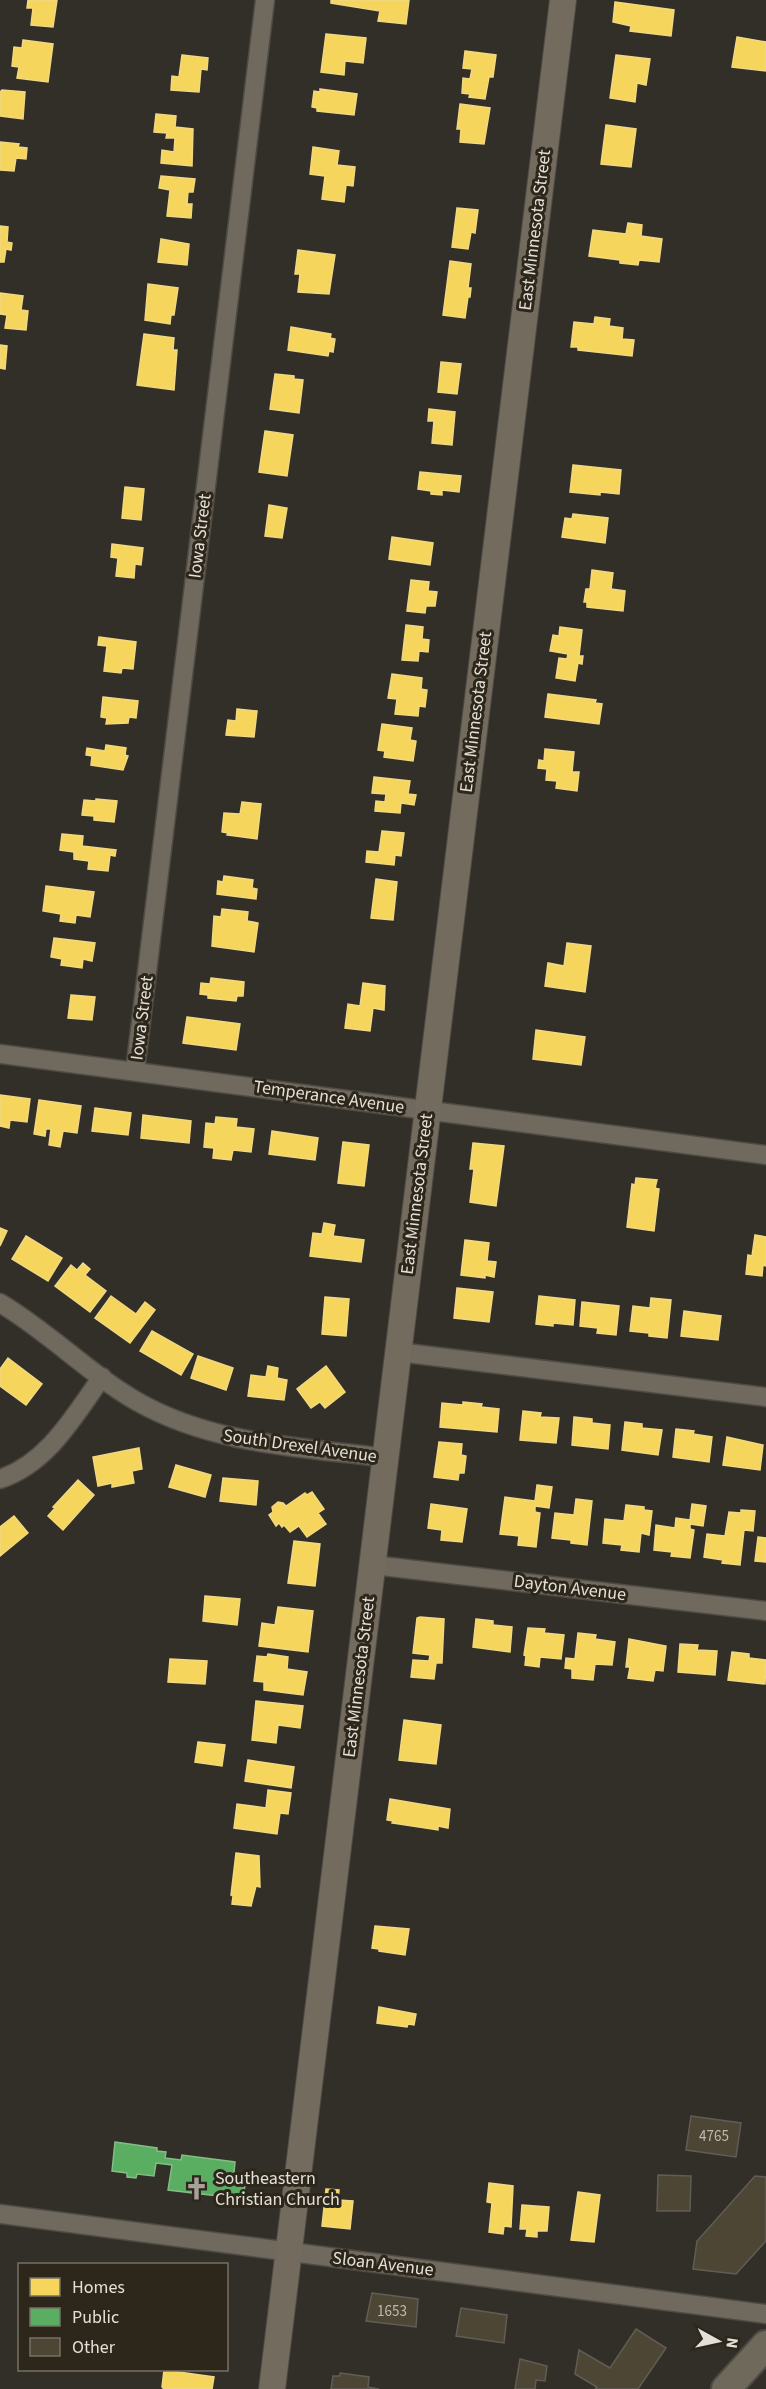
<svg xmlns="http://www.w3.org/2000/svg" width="766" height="2389" font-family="'Source Sans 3',sans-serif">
	<rect width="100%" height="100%" fill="#322f28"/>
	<path fill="#f6d55c" stroke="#f1d881" stroke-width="1.5" d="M28 0H57L53 27 31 25 33 8H27Z
		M331 0H409L406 24 378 21 380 11 331 3Z
		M615 2 674 10 671 36 630 31 631 26 613 22Z
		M326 34 366 38 363 63 345 61 344 75 321 72Z
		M737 37 766 42V71L732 67Z
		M23 40 53 44 48 82 17 78 19 67 12 66 14 47 22 48Z
		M465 51 496 55 493 77H489L485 99 469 97 470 94 462 93 463 78 470 79 472 69 463 68Z
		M182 55 208 58 207 70 201 69 199 92 171 90 172 76 179 77Z
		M616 55 650 59 646 85 637 83 635 102 610 98Z
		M320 89 357 94 354 115 317 111V108L312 107 314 91 320 92Z
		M2 90 25 92 23 119 0 116V92Z
		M460 104 490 108 484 144 460 142 461 129H457Z
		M156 114 176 116 175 127 193 129 192 166 161 163 162 150 174 152 175 138H166L167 133 154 132Z
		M606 125 636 129 631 167 601 164Z
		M0 142 19 144 18 147 27 148 26 159 16 158 14 171 0 170Z
		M313 147 339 151 337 165 355 167 353 186 346 185 344 202 322 199 325 176 310 174Z
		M161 176 195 179 193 192H188L187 204H192L191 218 167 216 170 190 159 188Z
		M457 208 478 210 475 233 471 232 468 249 452 247Z
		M628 223 642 225 641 236 662 239 659 262 639 260 638 265 620 263V260L589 256 593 230 626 234Z
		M0 226 8 227 7 242 12 243 11 250 6 249 4 262H0Z
		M161 239 189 244 187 265 158 262Z
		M298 250 335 255 329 294 298 292 300 274H295Z
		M450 261 471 264 468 288H471L470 297H468L465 318 443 315Z
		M148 284 178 288 174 315H171L170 324 145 320Z
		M0 293 23 296 21 310 28 311 26 330 5 328 7 315 0 314Z
		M595 317 610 319 609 326 623 328 622 339 634 340 632 356 578 350V347H571L574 322 594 324Z
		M291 327 331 334 330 338 335 339 333 352 329 351 328 356 288 350Z
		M144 334 174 338 173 350H177L174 390 137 385Z
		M0 345 7 346 5 369 0 368Z
		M441 362 461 364 457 394 438 392Z
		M275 374 294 376V379L303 380 299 413 270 409Z
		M429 409 455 412 452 445 432 443 434 421H428Z
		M265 431 293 435 287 476 259 472Z
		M573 465 621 470 619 494 600 492V495L570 492Z
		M420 472 461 476 459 492 442 490V495L431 494V491L418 489Z
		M125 487 144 489 141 520 122 518Z
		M269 505 287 508 282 538 265 536Z
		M573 514 608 518 605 543 562 537 565 518 572 519Z
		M392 537 433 543 430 565 389 559Z
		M112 544 143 548 141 565 135 564 134 578 116 576 118 558 111 557Z
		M592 570 613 573 611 589 625 591 623 611 587 607V602H584L586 589H590Z
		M411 580 429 582 428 591 437 592 435 606H426L425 613 407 611Z
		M406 625 423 627 422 639 429 640 428 652 419 651 418 661 402 660Z
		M560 627 582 630 579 656H583L582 664 578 663 575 681 556 678 559 658 567 659 568 654 550 651 553 635 559 636Z
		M99 637 136 642 133 669 122 668 121 673 104 671 107 646 98 645Z
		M392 674 422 678 421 689 427 690 425 707 419 706 418 716 395 714 397 699 388 698Z
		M548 694 596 700 595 703 602 704 599 724 545 717Z
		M103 697 138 701 136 718 129 717 128 723 106 724 107 718 101 717Z
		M237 709 257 711 254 737 226 735 228 720 236 721Z
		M382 724 412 728 410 740 416 741 413 761 384 757 385 751 378 750Z
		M106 745 126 748 125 755 128 756 123 770 91 765 92 756 86 755 87 748 105 751Z
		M545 749 574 752 572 772H579L577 791 556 788 557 781 546 780 547 769 538 768 539 760 544 761Z
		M374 777 410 781 408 794 416 795 414 805 401 803 400 813 375 811 376 801 385 802 386 794 372 793Z
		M96 799 117 801 114 822 94 820V816L82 815 84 800 96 801Z
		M242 802 261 804 257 839 227 835 228 833 222 832 224 813 240 814Z
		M382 831 404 833 401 856 395 855 394 865 366 862 367 851 379 852Z
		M62 834 83 836 82 846 116 850 115 856 110 855 108 871 88 869 89 861 74 859V852L60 850Z
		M224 876 253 880 252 888 257 889 256 899 217 894 218 881 223 882Z
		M376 879 397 882 393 920 371 918Z
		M46 886 94 892 90 917 76 915 75 923 60 921 61 914 43 911Z
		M222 909 248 912 247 921 258 923 254 952 212 946 214 916 221 917Z
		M54 938 95 943 92 961 83 959 82 968 61 965 62 959 51 957Z
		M567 943 591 946 585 992 545 986 548 963 564 966Z
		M211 978 244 982 243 996H237L236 1001 208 998V995L200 994 201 983 210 984Z
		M363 983 385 986 384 1010 373 1008 370 1031 345 1028 348 1004 360 1006Z
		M71 995 95 997 92 1020 68 1018Z
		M187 1017 240 1024 236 1050 183 1043Z
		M536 1030 585 1037 581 1065 533 1059Z
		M0 1095 30 1099 27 1122 10 1120 9 1128 0 1126Z
		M39 1100 81 1106 77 1133 63 1131 60 1147 49 1145 51 1129H46L45 1136 34 1134Z
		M95 1108 131 1113 128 1135 92 1131Z
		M143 1115 191 1121 189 1143 141 1138Z
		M216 1117 237 1119 236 1127 254 1129 251 1152 233 1150 231 1160 213 1158 214 1148 204 1147 206 1123 215 1124Z
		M272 1131 318 1138 315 1160 269 1154Z
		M343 1142 369 1145 364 1186 338 1183Z
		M473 1143 504 1146 496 1206 470 1202 474 1169H470Z
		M636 1178 657 1180 655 1188 659 1189 654 1231 627 1227 632 1184 635 1185Z
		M324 1223 335 1225 333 1236 364 1240 361 1262 310 1256 313 1233 322 1234Z
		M0 1228 7 1231 0 1246Z
		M755 1235 766 1237V1266L763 1265 762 1276 746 1274 748 1255 752 1256Z
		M26 1236 62 1258 48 1281 12 1259Z
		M465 1240 489 1243 487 1261 496 1262 494 1277 485 1275V1278L461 1275Z
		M83 1263 90 1269 85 1275 106 1291 90 1312 55 1286 71 1265 77 1270Z
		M457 1288 493 1292 489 1322 454 1318Z
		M111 1296 136 1314 145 1302 155 1310 130 1343 95 1318Z
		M539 1296 575 1300 573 1325 553 1323V1326L536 1324Z
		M325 1297 349 1299 346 1336 322 1334Z
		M651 1298 671 1300 667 1338 649 1336V1333L630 1331 633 1306 650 1308Z
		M582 1302 619 1306 616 1335 597 1333 598 1328 580 1326Z
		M684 1311 721 1316 718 1340 681 1336Z
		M152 1331 193 1354 181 1375 140 1351Z
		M198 1356 233 1368 226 1390 191 1378Z
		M8 1358 42 1384 26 1405 0 1386V1369Z
		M268 1366 278 1368 277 1378 287 1380 284 1400 248 1396 251 1375 266 1377Z
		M326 1366 345 1392 325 1408 320 1402 311 1408 297 1389Z
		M463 1402 482 1404 481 1407 499 1409 497 1432 440 1427 442 1403 463 1405Z
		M523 1411 541 1413 540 1417 559 1418 556 1443 520 1440Z
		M574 1417 592 1419V1423L610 1425 608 1449 572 1445Z
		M625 1422 642 1424V1428L662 1430 658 1455 622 1450Z
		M676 1429 694 1431 693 1434 712 1437 709 1462 673 1457Z
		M727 1437 763 1445 760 1470 723 1465Z
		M439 1442 462 1444 461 1455 466 1456 464 1473H459L458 1480 434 1477Z
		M139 1448 142 1469 132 1471 134 1483 112 1487V1483L98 1486 93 1457Z
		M176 1465 211 1475 205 1497 169 1487Z
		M223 1478 258 1481 256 1505 220 1501Z
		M78 1480 94 1495 63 1530 48 1516 55 1508 53 1507Z
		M537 1485 552 1487 549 1508 535 1506V1512L540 1513 536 1547 518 1545 519 1536 500 1534 505 1497 535 1501Z
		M312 1492 324 1509 318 1513 326 1524 307 1537 299 1526 290 1532 284 1525 282 1527 279 1523 276 1526 269 1515 273 1512 272 1507 278 1502 283 1503 286 1506 305 1493 307 1495Z
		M576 1499 592 1501 587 1545 571 1543V1540L552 1538 555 1513 574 1515Z
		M431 1504 467 1509 462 1542 441 1540 442 1530 428 1528Z
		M692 1504 706 1506 703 1526 690 1524V1529L694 1530 690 1558 671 1556 672 1552 654 1550 656 1525 675 1528 676 1518 690 1520Z
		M626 1505 644 1507V1510L652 1511 649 1535 641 1533 639 1552 621 1550 622 1545 603 1543 605 1519 624 1521Z
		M741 1510 755 1511 753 1531 744 1530 740 1565 722 1563 723 1560 704 1557 707 1534 725 1536 729 1512 741 1513Z
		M14 1516 28 1533 0 1556V1527Z
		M758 1537 766 1538V1562L755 1561Z
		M294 1541 320 1544 315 1586 288 1583Z
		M205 1596 240 1599 237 1625 203 1621Z
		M278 1607 313 1611 308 1652 259 1646 262 1623 275 1625Z
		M420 1617 444 1619 442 1663H436L434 1679 411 1677 413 1660 429 1661 430 1655 413 1653 417 1618Z
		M476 1619 493 1621V1625L512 1627 510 1652 473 1647Z
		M528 1628 545 1629 544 1633 564 1635 561 1659 540 1657 539 1667 525 1665 526 1656 524 1655Z
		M578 1633 596 1635 595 1639 615 1642 612 1665 595 1664 593 1680 572 1678V1669L565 1668 566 1658 575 1659Z
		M629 1639 666 1646 663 1671 655 1670 653 1681 628 1678 630 1667H626Z
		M680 1644 698 1645 697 1650 717 1651 715 1675 678 1672Z
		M732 1652 749 1654V1658L766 1660 765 1684 728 1680Z
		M268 1654 288 1657 287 1669 307 1672 303 1695 264 1690V1682L254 1681 257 1656 267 1657Z
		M170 1659 207 1661 205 1684 168 1682Z
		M256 1701 303 1706 300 1728 278 1725 276 1743 252 1740Z
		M404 1720 441 1725 436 1764 399 1760Z
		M198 1742 225 1745 222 1766 195 1762Z
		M248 1760 294 1767 291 1788 245 1781Z
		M268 1790 291 1793 288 1814 280 1813 277 1834 234 1828 237 1804 266 1808Z
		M390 1799 450 1809 448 1828 438 1826V1830L392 1823 393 1821 387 1820Z
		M236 1853 259 1856 260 1887 256 1886 251 1906 232 1904 233 1896 231 1895Z
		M375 1926 409 1929 405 1955 379 1951V1949L372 1948Z
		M379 2007 416 2014 414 2025 408 2024 407 2027 377 2023Z
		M489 2183 513 2186 511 2227 504 2226 503 2234 489 2232 492 2203 487 2202Z
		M326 2189 339 2190 338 2200 353 2201 350 2229 322 2226Z
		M578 2192 600 2195 594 2242 571 2240Z
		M522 2205 549 2207 547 2231H537V2237L526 2236 527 2229H520Z
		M164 2370 214 2377 212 2389H164L162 2387Z"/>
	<path fill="#5aae61" stroke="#83bd85" stroke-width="1.5" d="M115 2142 157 2148V2151L166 2152 165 2158 181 2160 182 2155 235 2162 233 2184 245 2185 243 2199 168 2190 172 2165 156 2163 154 2176 137 2174 136 2178 127 2177V2173L112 2171Z"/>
	<path fill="#4e4635" stroke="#605d56" stroke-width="1.5" d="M691 2116 741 2123 736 2157 686 2150Z
		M658 2175 691 2176 690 2211H657Z
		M755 2176 766 2177V2241L736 2274 693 2269 697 2241Z
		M372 2293 418 2299 416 2327 366 2321Z
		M461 2308 507 2315 504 2343 456 2336Z
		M636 2329 666 2348 638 2389H595L597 2387 575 2374 579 2350 610 2368Z
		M520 2359 547 2366 545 2381 536 2380 535 2389H515Z
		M340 2373 369 2377 368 2387 379 2389H331L333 2376H340Z"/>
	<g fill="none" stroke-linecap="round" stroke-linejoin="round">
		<defs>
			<path id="street" d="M0 1054 766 1155
				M135 1071 265 0
				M0 1303C49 1332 89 1374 138 1402 214 1445 302 1447 387 1458
				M398 1352 766 1397
				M0 1479C48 1463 74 1416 102 1377
				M373 1565 766 1611
				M0 2214 766 2314"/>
			<path id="secondary" d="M272 2389 563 0"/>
			<path id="primary" d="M726 2389 766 2345"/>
		</defs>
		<use href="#street" stroke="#4e4a45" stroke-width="21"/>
		<use href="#secondary" stroke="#4e4a45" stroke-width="28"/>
		<use href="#primary" stroke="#4e4a45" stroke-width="32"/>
		<use href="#street" stroke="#6f695e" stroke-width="18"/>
		<use href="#secondary" stroke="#726b5e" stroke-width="26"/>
		<use href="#primary" stroke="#6f695b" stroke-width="28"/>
	</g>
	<defs>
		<symbol id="church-bare" viewBox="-9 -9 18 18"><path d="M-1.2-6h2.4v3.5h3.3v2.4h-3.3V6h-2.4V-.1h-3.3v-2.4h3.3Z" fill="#a6a29a" stroke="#2d261a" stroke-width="2.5" paint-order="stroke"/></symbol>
	</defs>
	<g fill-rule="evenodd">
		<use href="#church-bare" x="180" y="2172" width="33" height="33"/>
	</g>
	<g text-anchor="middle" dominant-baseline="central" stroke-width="6" stroke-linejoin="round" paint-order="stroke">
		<g font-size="15" fill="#bebaaf">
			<text x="714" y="2136">4765</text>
			<text x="392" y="2311">1653</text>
		</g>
		<g font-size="18" fill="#e4e0d8" stroke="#2d261a">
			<text transform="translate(535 230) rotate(-83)">East Minnesota Street</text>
			<text transform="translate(200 536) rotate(-83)">Iowa Street</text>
			<text transform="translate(476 712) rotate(-83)">East Minnesota Street</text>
			<text transform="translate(142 1018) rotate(-83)">Iowa Street</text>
			<text transform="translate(329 1097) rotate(8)">Temperance Avenue</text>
			<text transform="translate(417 1194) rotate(-83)">East Minnesota Street</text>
			<text transform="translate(300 1446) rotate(8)">South Drexel Avenue</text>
			<text transform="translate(570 1588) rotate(7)">Dayton Avenue</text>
			<text transform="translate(359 1677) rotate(-83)">East Minnesota Street</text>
			<text transform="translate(383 2264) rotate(7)">Sloan Avenue</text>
		</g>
		<g font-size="18" fill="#e4e0d8" stroke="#2d261a" text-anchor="start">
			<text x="215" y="2178">Southeastern<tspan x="215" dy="21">Christian Church</tspan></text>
		</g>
	</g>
	<rect x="18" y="2263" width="210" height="108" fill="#2d261a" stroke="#767066" stroke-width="1.5"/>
	<rect x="30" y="2278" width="30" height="18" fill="#f6d55c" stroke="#767066" stroke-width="1.5"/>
	<text x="72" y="2293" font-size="18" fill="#e4e0d8">Homes</text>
	<rect x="30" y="2308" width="30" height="18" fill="#5aae61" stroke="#767066" stroke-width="1.5"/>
	<text x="72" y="2323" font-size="18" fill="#e4e0d8">Public</text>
	<rect x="30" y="2338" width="30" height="18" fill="#4e4635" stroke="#767066" stroke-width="1.5"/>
	<text x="72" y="2353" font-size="18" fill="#e4e0d8">Other</text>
	<g transform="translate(718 2341) rotate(98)" stroke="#2d261a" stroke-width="4.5" paint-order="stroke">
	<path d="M0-4.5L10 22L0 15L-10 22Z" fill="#e4e0d8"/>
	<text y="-9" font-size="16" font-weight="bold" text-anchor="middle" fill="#e4e0d8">N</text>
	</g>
</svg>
